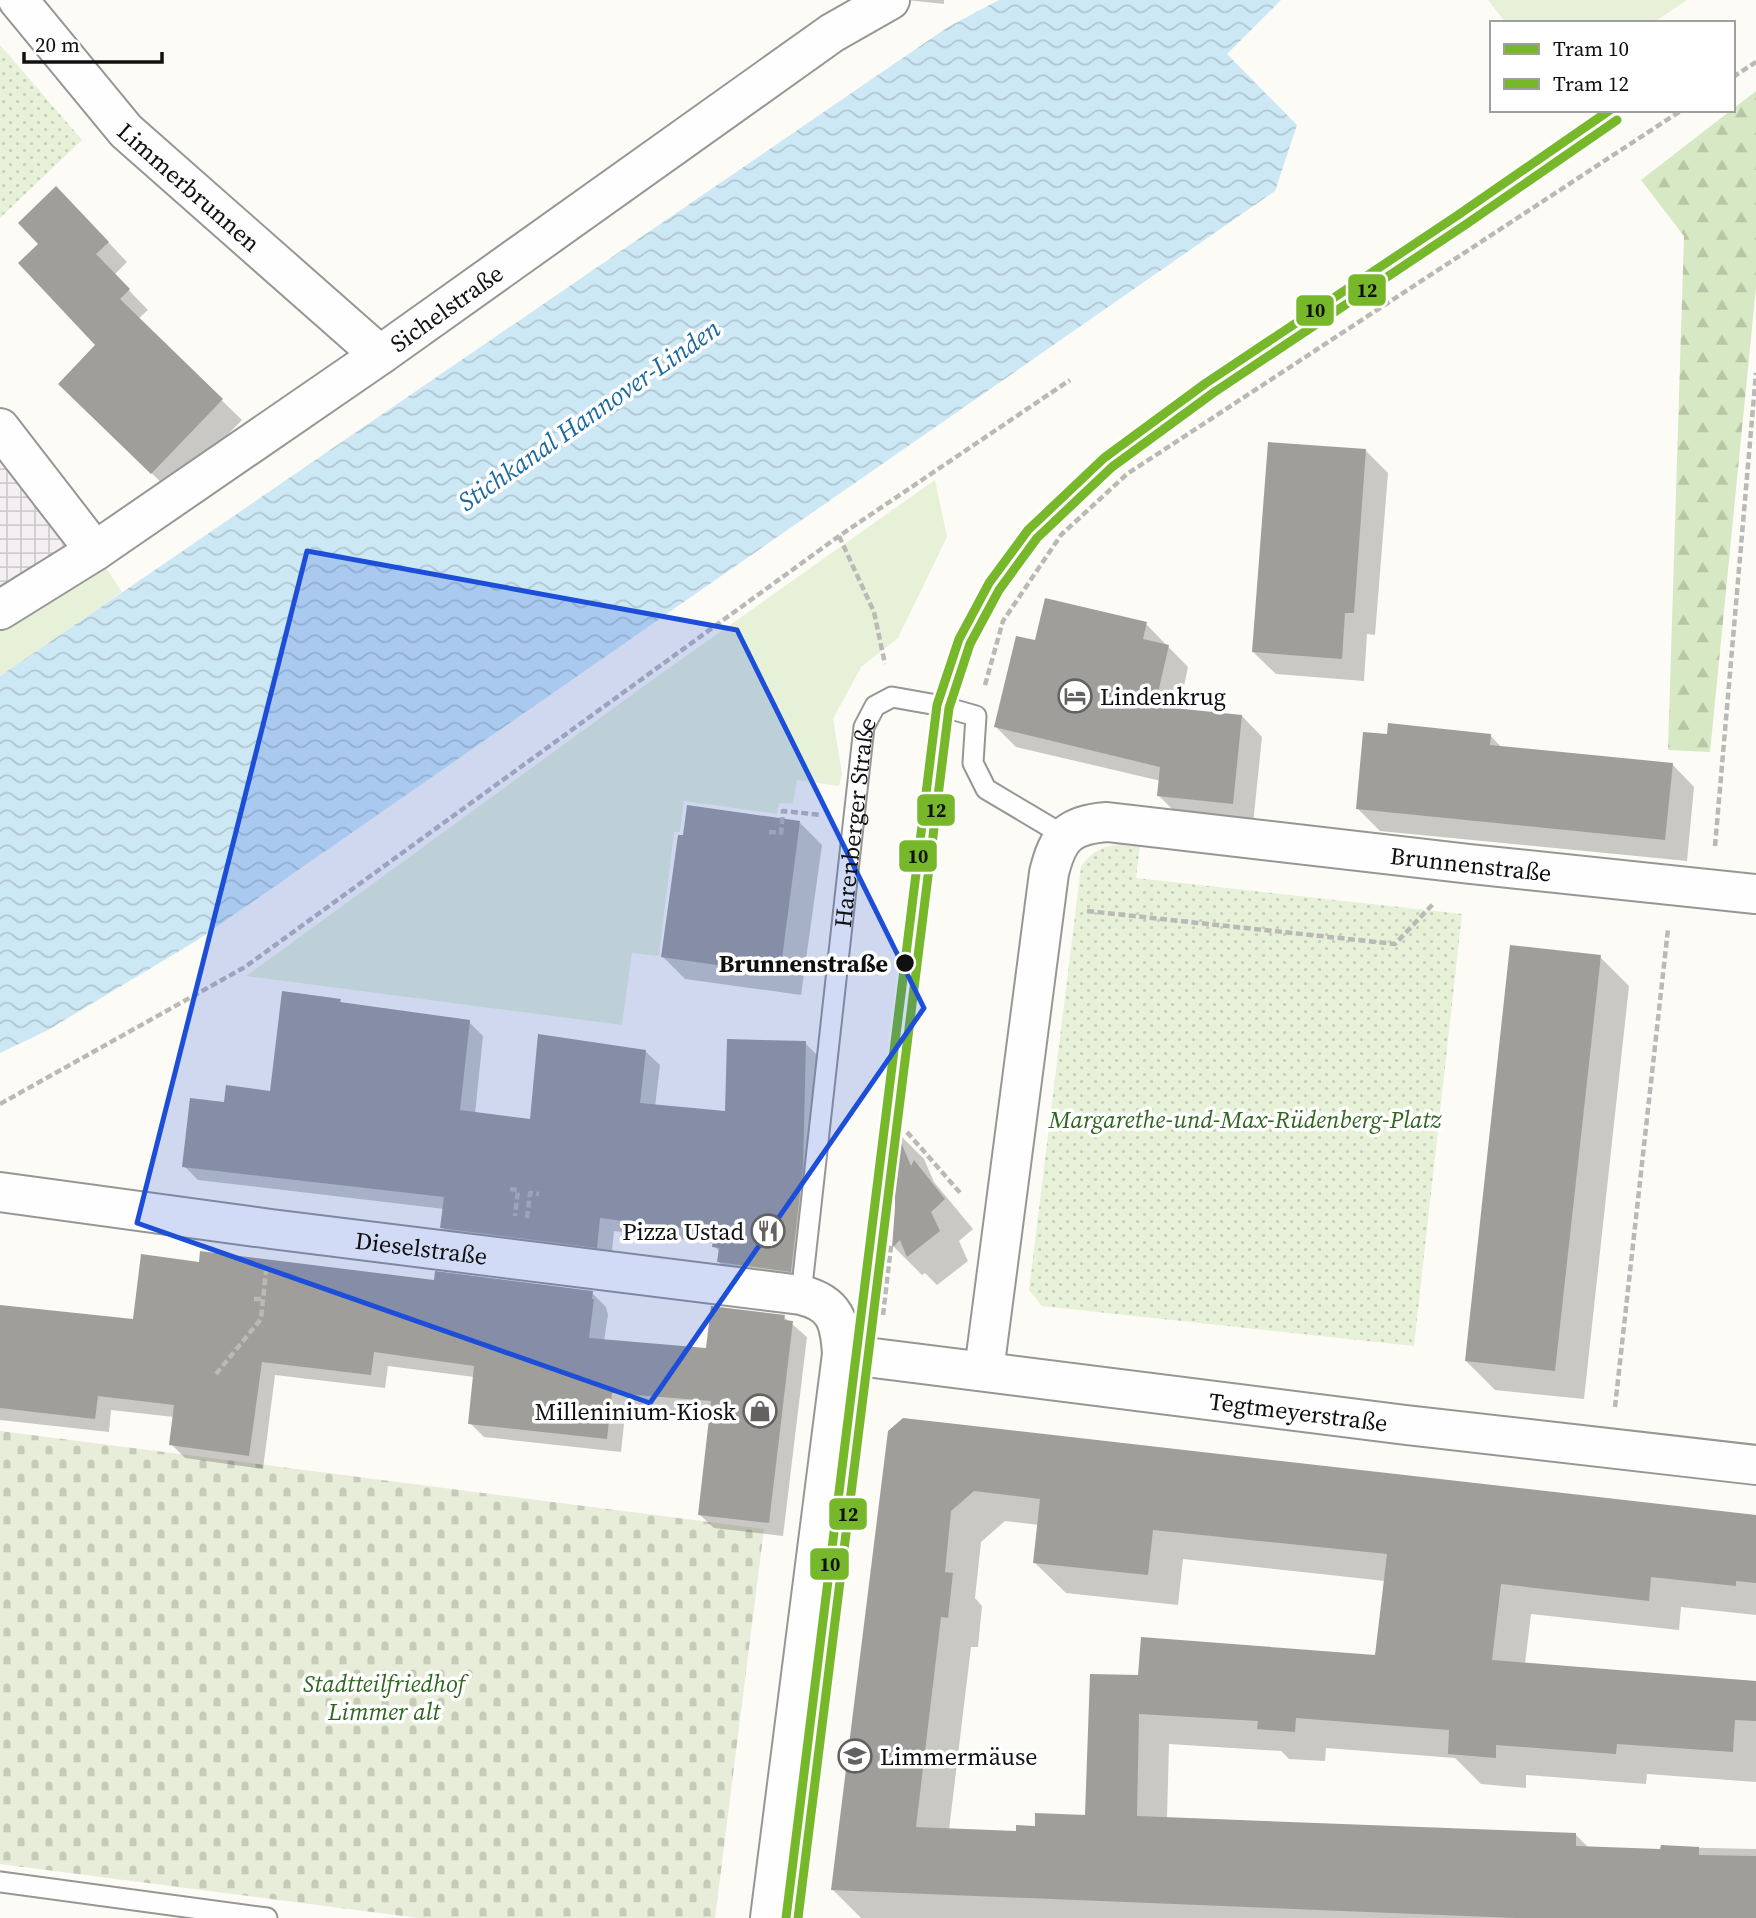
<svg xmlns="http://www.w3.org/2000/svg" width="1756" height="1918" font-family="'Source Serif 4',serif">
	<defs>
		<pattern id="industrial-grid" width="8" height="8" patternUnits="userSpaceOnUse" patternTransform="scale(1.75)"><rect width="8" height="8" fill="#f3eff2"/><path d="M0 4h8M4 0v8" fill="none" stroke="#cfccce"/></pattern>
		<pattern id="forest-firs" width="22" height="20" patternUnits="userSpaceOnUse" patternTransform="scale(1.75)"><rect width="22" height="20" fill="#d7e8c4"/><path d="M5 1l3.5 6h-7zM16 11l3.5 6h-7z" fill="#b8c6a7"/></pattern>
		<pattern id="cemetery-stones" width="16" height="16" patternUnits="userSpaceOnUse" patternTransform="scale(1.75)"><rect width="16" height="16" fill="#e8edda"/><path d="M2 7V4a2 2 0 0 1 4 0v3zM10 15v-3a2 2 0 0 1 4 0v3z" fill="#c6caba"/></pattern>
		<pattern id="park-dots" width="8" height="8" patternUnits="userSpaceOnUse" patternTransform="scale(1.75)"><rect width="8" height="8" fill="#e6f1d7"/><path d="M2 2h.1M6 6h.1" fill="none" stroke="#c4ceb8" stroke-width="1.8" stroke-linecap="round"/></pattern>
		<pattern id="water-waves" width="16" height="10" patternUnits="userSpaceOnUse" patternTransform="scale(1.75)"><rect width="16" height="10" fill="#cde8f5"/><path d="M0 5q4-4 8 0t8 0" fill="none" stroke="#afc6d1"/></pattern>
	</defs>
	<rect width="100%" height="100%" fill="#fcfbf6"/>
	<path fill="url(#industrial-grid)" d="M0 455 95 551 0 610Z"/>
	<path fill="#e6f1d7" d="M1488 0H1687L1653 23H1506Z
		M935 480 947 537 898 638 861 667 833 719 842 774 839 786 797 780 793 804 779 803 777 814 684 801 680 832H674L659 956 632 953 622 1025 246 976 662 673Z
		M95 551 122 592 0 676V610Z"/>
	<path fill="url(#forest-firs)" d="M1756 91V287L1710 752 1668 750 1684 236 1641 180Z"/>
	<path fill="url(#cemetery-stones)" d="M0 1431 764 1529 715 1918H418L0 1864Z"/>
	<path fill="url(#park-dots)" d="M0 45 82 140 0 218Z
		M1123 843 1140 844 1136 878 1462 914 1414 1346 1042 1306 1029 1290 1081 867C1092 850 1103 847 1123 843Z"/>
	<path fill="url(#water-waves)" d="M999 0H1281L1227 54 1297 125 1275 191 196 941 48 1030 0 1053V676L948 27Z"/>
	<path fill="#0003" fill-rule="evenodd" d="M906 0H944V4Z
		M76 208 127 262 114 275 148 310 138 319 242 420 171 492 60 384 98 345Z
		M1366 451 1388 473 1375 635 1367 634 1364 681 1276 674 1253 652Z
		M1146 624 1188 667 1179 710 1242 716 1262 737 1253 824 1179 816 1159 796 1161 781 1016 747 996 727 1037 642Z
		M1490 735 1502 748 1672 764 1694 787 1687 861 1380 831 1358 809Z
		M800 823 822 845 801 995 685 979 663 957Z
		M1600 957 1629 986 1584 1399 1495 1390 1466 1361Z
		M340 1001 343 1004 469 1022 483 1036 475 1114 532 1120 645 1051 660 1065 655 1107 727 1113 805 1043 819 1057 804 1285 733 1276 719 1262 720 1252 714 1246V1243L614 1231 611 1261 456 1242 442 1227 444 1209 198 1180 184 1166 226 1104 271 1093Z
		M897 1132 924 1159 934 1182 973 1229 959 1241 968 1261 937 1285 925 1273 922 1275 894 1247 897 1207Z
		M200 1264 592 1293 606 1307 608 1315 604 1341 707 1350 784 1317 807 1337 783 1536 714 1528 699 1514 712 1414 626 1406 621 1452 484 1437 470 1423 474 1377 388 1366 385 1388 275 1375 263 1469 185 1458 171 1444 174 1417 111 1410 109 1432 0 1420V1306L134 1321Z
		M889 1432 1756 1516V1615L1681 1607 1679 1630 1531 1614 1525 1664 1756 1683V1782L1647 1774 1646 1784 1526 1775V1788L1481 1784 1455 1758 1326 1748 1325 1761 1289 1759 1281 1751 1169 1744 1167 1819 1576 1835 1589 1848 1662 1851V1847L1756 1849V1918H861L833 1890ZM1005 1521 1039 1525 1035 1563 1066 1593 1178 1605 1183 1559 1385 1581 1377 1657 1140 1677 1087 1817 1017 1833 949 1830 971 1647H978L982 1606 975 1598 981 1542Z"/>
	<path fill="#a09e9b" fill-rule="evenodd" d="M56 186 109 242 96 254 130 289 120 299 223 399 151 474 58 384 95 345 18 263 38 244 18 223Z
		M1268 442 1366 449 1354 613H1345L1342 659 1252 652Z
		M1045 598 1147 622 1143 639 1169 645 1155 706 1242 715 1233 804 1157 796 1160 767 994 727 1016 636 1035 640Z
		M1388 723 1491 734 1490 745 1673 763 1665 840 1356 809 1363 732 1387 734Z
		M687 805 800 821 780 974 661 957 678 835H683Z
		M1510 945 1601 955 1555 1371 1465 1361Z
		M282 991 341 999 340 1002 470 1020 460 1110 530 1119 538 1034 646 1050 640 1103 725 1111 727 1039 806 1041 803 1168 791 1272 717 1262 719 1248 712 1247 714 1232 600 1218 597 1248 440 1228 444 1197 182 1167 190 1098 224 1102 226 1085 270 1091Z
		M895 1128 911 1166 914 1160 945 1199 931 1212 940 1231 907 1257 900 1240 892 1248 895 1207Z
		M200 1251 434 1280 435 1271 593 1291 592 1299H594L589 1338 706 1348 711 1306 785 1315 784 1320 793 1321 769 1523 698 1515 711 1401 612 1393 607 1439 468 1424 474 1366 374 1352 371 1375 262 1362 249 1456 169 1445 174 1405 98 1396 95 1419 0 1408V1305L133 1319 141 1254 199 1262Z
		M903 1418 1756 1515V1583L1736 1581V1586L1651 1577 1649 1601 1501 1584 1492 1660 1756 1681V1721L1735 1720 1733 1752 1617 1744 1616 1754 1496 1745V1758L1448 1754 1449 1730 1296 1718 1295 1732 1257 1729 1258 1721 1139 1714 1137 1816 1576 1833V1846L1660 1849 1661 1845 1699 1847V1855L1756 1856V1918H1515L831 1890 888 1431ZM974 1491 1040 1499 1033 1563 1148 1575 1153 1530 1387 1554 1375 1655 1141 1637 1138 1675 1090 1674 1085 1815 1035 1813V1826L1016 1825V1831L916 1827 941 1617 948 1618 953 1573 945 1572 951 1511Z"/>
	<g fill="none" stroke-linecap="round" stroke-linejoin="round">
		<defs>
			<g id="service">
				<path id="s1" d="M801 1295 864 727 875 706 892 697 937 705 976 716 973 763 986 789 1065 836"/>
				<path d="M0 1882 267 1918"/>
			</g>
			<g id="minor">
				<path id="s2" d="M18 0 126 131 380 355"/>
				<path d="M0 428 95 551"/>
				<path id="s3" d="M0 610 95 551 380 355 832 33 890 0"/>
				<path id="s4" d="M0 1192 271 1229 801 1295C835 1303 840 1321 842 1354L770 1918"/>
				<path id="s5" d="M842 1354 1406 1425 1756 1465"/>
				<path id="s6" d="M984 1371 1049 873C1058 836 1069 825 1107 822L1470 864 1756 894"/>
			</g>
		</defs>
		<use href="#service" stroke="#969694" stroke-width="23"/>
		<use href="#minor" stroke="#969694" stroke-width="42"/>
		<path stroke="#b9b9b8" stroke-width="4.5" stroke-dasharray="7 3.5" stroke-linecap="butt" d="M1733 77 1756 62
			M839 536 874 612 885 664
			M985 685 1003 621 1061 535 1127 474 1682 110
			M947 819 954 798
			M769 832 781 833 783 811 822 815
			M1715 846 1756 373
			M1087 911 1395 944 1434 903
			M0 1104 245 967 839 536 1070 380
			M907 1132 962 1195
			M510 1189 518 1190 515 1216
			M527 1218 530 1193 539 1194
			M254 1299H263
			M883 1315 891 1246
			M216 1374 261 1319 266 1271
			M1615 1407 1668 929"/>
		<use href="#service" stroke="#fffefe" stroke-width="19"/>
		<use href="#minor" stroke="#fffefe" stroke-width="38"/>
		<defs>
			<path id="tram-1" d="M786 1918C835 1513 887 1109 937 705L959 639 989 583 1028 530 1104 458 1206 383 1458 215 1610 110"/>
			<path id="tram-2" d="M798 1918C847 1514 899 1111 949 708L970 644 999 590 1037 538 1112 467 1213 393 1465 225 1617 120"/>
		</defs>
		<use href="#tram-1" stroke="#fff" stroke-width="14"/>
		<use href="#tram-2" stroke="#fff" stroke-width="14"/>
		<use href="#tram-1" stroke="#76b82a" stroke-width="9"/>
		<use href="#tram-2" stroke="#76b82a" stroke-width="9"/>
	</g>
	<path fill="#1d4ed8" fill-opacity="0.2" stroke="#1d4ed8" stroke-width="5" stroke-linejoin="round" d="M307 551 737 630 924 1008 650 1403 137 1223Z"/>
	<defs>
		<symbol id="hotel-ring" viewBox="-11 -11 22 22"><circle r="9.5" fill="#fff" stroke="#636260" stroke-width="1.5"/><path d="M-6-4.5h1.5V1H6V5H4.5V3h-9V5H-6ZM-4 0a1.8 1.8 0 1 1 3.6 0ZM.5 0V-2.5h3Q6-2.5 6 0Z" fill="#636260"/></symbol>
		<symbol id="restaurant-ring" viewBox="-11 -11 22 22"><circle r="9.5" fill="#fff" stroke="#636260" stroke-width="1.5"/><path d="M-5-6h1v4h1v-4h1v4h1v-4h1v5L-1.5 .5V6h-2V.5L-5-1ZM5-6V6H3V1.5H1.5Q1.5-4 5-6Z" fill="#636260"/></symbol>
		<symbol id="shop-ring" viewBox="-11 -11 22 22"><circle r="9.5" fill="#fff" stroke="#636260" stroke-width="1.5"/><path d="M-5-2.5h2.3a2.7 3.5 0 0 1 5.4 0H5L5.5 6h-11ZM-1.5-2.5h3a1.5 2.3 0 0 0-3 0Z" fill="#636260"/></symbol>
		<symbol id="school-ring" viewBox="-11 -11 22 22"><circle r="9.5" fill="#fff" stroke="#636260" stroke-width="1.5"/><path d="M0-5L7-2L0 1L-7-2ZM-4 1L0 2.5L4 1V4Q0 6-4 4Z" fill="#636260"/></symbol>
	</defs>
	<g fill-rule="evenodd">
		<use href="#hotel-ring" x="1056" y="677" width="38" height="38"/>
		<use href="#restaurant-ring" x="749" y="1212" width="38" height="38"/>
		<use href="#shop-ring" x="741" y="1392" width="38" height="38"/>
		<use href="#school-ring" x="836" y="1737" width="38" height="38"/>
	</g>
	<circle fill="#101010" stroke="#fff" stroke-width="2.5" cx="905" cy="963" r="10"/>
	<g text-anchor="middle" dominant-baseline="central" stroke-width="7" stroke-linejoin="round" paint-order="stroke">
		<g font-size="24" fill="#101010" stroke="#fff">
			<text stroke="none"><textPath href="#s2" startOffset="254">Limmerbrunnen</textPath></text>
			<text stroke="none"><textPath href="#s3" startOffset="539">Sichelstraße</textPath></text>
			<text stroke="none"><textPath href="#s1" startOffset="476">Harenberger Straße</textPath></text>
			<text stroke="none"><textPath href="#s6" startOffset="954">Brunnenstraße</textPath></text>
			<text stroke="none"><textPath href="#s4" startOffset="425">Dieselstraße</textPath></text>
			<text stroke="none"><textPath href="#s5" startOffset="460">Tegtmeyerstraße</textPath></text>
		</g>
		<g font-size="24" fill="#101010" stroke="#fff" text-anchor="start">
			<text x="1100" y="696">Lindenkrug</text>
			<text x="744" y="1231" text-anchor="end">Pizza Ustad</text>
			<text x="736" y="1411" text-anchor="end">Milleninium-Kiosk</text>
			<text x="880" y="1756">Limmermäuse</text>
		</g>
		<g font-size="24" font-weight="bold" fill="#101010" stroke="#fff" text-anchor="end">
			<text x="888" y="963">Brunnenstraße</text>
		</g>
		<g font-size="24" font-style="italic" fill="#316621" stroke="#fff">
			<text x="1245" y="1119">Margarethe-und-Max-Rüdenberg-Platz</text>
			<text x="384" y="1683">Stadtteilfriedhof<tspan x="384" dy="28">Limmer alt</tspan></text>
		</g>
		<g font-size="26" font-style="italic" fill="#1c689f" stroke="#fff">
			<text transform="translate(589 415) rotate(-35)">Stichkanal Hannover-Linden</text>
		</g>
	</g>
	<g stroke="#fff" stroke-width="2.5">
		<rect x="1347" y="273" width="40" height="34" rx="7" fill="#76b82a"/>
		<rect x="1295" y="294" width="40" height="33" rx="7" fill="#76b82a"/>
		<rect x="916" y="793" width="40" height="34" rx="7" fill="#76b82a"/>
		<rect x="898" y="839" width="40" height="34" rx="7" fill="#76b82a"/>
		<rect x="828" y="1497" width="40" height="34" rx="7" fill="#76b82a"/>
		<rect x="809" y="1547" width="41" height="34" rx="7" fill="#76b82a"/>
	</g>
	<g font-size="19" text-anchor="middle" font-weight="bold" fill="#111">
		<text x="1367" y="297">12</text>
		<text x="1315" y="317">10</text>
		<text x="936" y="817">12</text>
		<text x="918" y="863">10</text>
		<text x="848" y="1521">12</text>
		<text x="830" y="1571">10</text>
	</g>
	<rect x="1490" y="21" width="245" height="91" fill="#ffffff" stroke="#9f9f9f" stroke-width="2"/>
	<rect x="1504" y="44" width="35" height="10" fill="#76b82a" stroke="#9f9f9f" stroke-width="2"/>
	<text x="1553" y="56" font-size="21" fill="#101010">Tram 10</text>
	<rect x="1504" y="79" width="35" height="10" fill="#76b82a" stroke="#9f9f9f" stroke-width="2"/>
	<text x="1553" y="91" font-size="21" fill="#101010">Tram 12</text>
	<path d="M24 52v10h138v-10" fill="none" stroke="#101010" stroke-width="3.5"/>
	<text x="35" y="52" font-size="21" fill="#101010" stroke="#ffffff" stroke-width="5" paint-order="stroke">20 m</text>
</svg>
